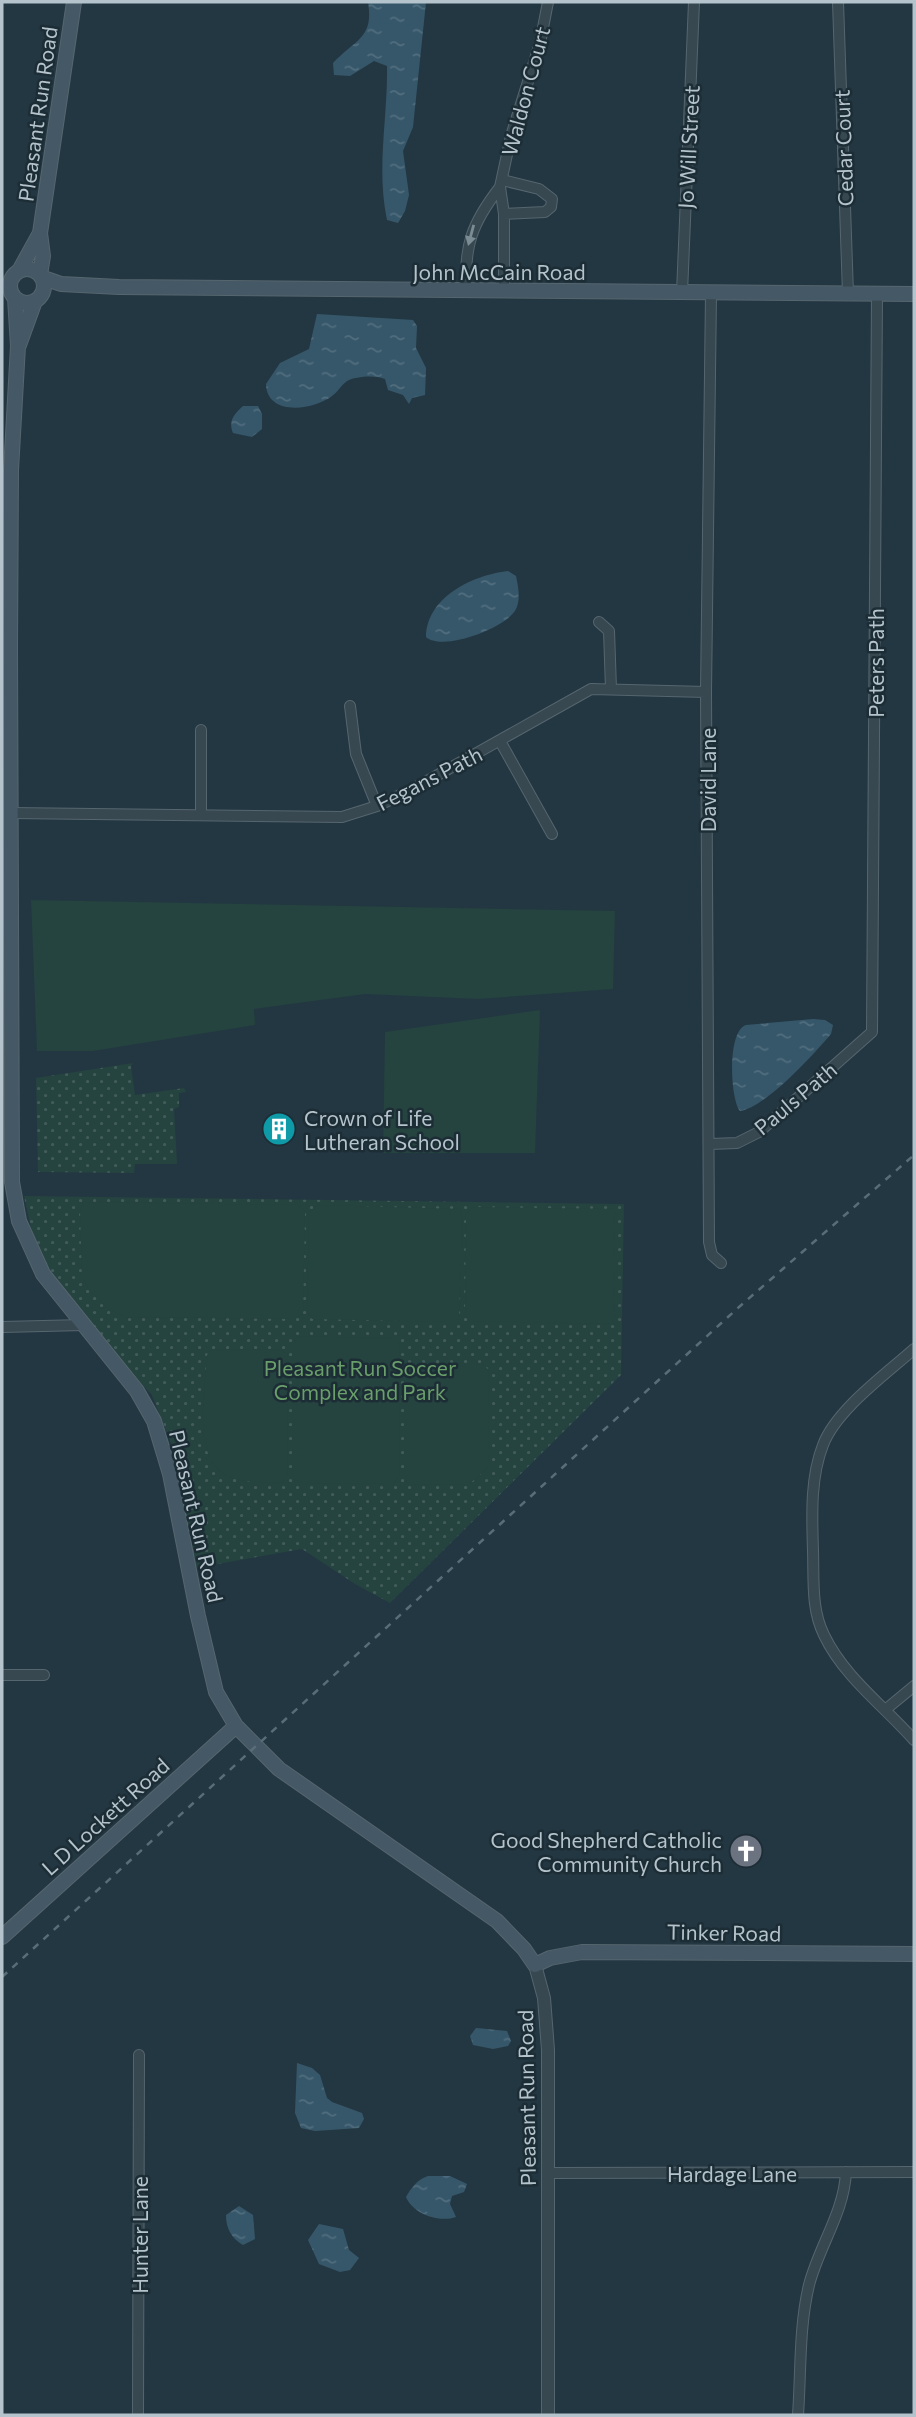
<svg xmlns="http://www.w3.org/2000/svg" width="916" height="2417" font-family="Commissioner,sans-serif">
	<defs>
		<pattern id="grass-dots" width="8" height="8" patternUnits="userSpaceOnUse" patternTransform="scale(1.75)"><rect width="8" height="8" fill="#25433f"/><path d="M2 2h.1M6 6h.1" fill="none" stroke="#425c5a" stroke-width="1.8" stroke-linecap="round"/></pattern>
		<pattern id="water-ripples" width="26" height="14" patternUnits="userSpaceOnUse" patternTransform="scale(1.75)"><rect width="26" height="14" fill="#36576a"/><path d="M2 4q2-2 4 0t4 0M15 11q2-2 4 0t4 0" fill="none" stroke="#516e7e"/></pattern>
	</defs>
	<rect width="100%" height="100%" fill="#233742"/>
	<path fill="url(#grass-dots)" d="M133 1063 131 1066 135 1095 184 1088 186 1092 179 1093V1107L174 1109 177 1164H135L134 1173 38 1172 36 1078Z
		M24 1196 624 1204 621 1375 390 1603 355 1584 302 1549 195 1568 172 1446 152 1395 99 1339 36 1252Z"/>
	<path fill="#25433f" d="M31 900 615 911 613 989 478 999 365 994 254 1009 255 1025 93 1051H37Z
		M540 1010 535 1153H383L385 1032Z
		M85 1202 299 1205 305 1212 303 1314 294 1319 124 1317 108 1308 89 1289 82 1277 80 1210Z
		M317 1205 460 1209 462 1215 459 1319 449 1322 312 1319 307 1311 309 1212Z
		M477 1207 615 1209 614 1324 469 1321 465 1315 466 1214 470 1209Z
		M299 1336 397 1339 400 1346 399 1476 393 1484 302 1483 292 1479V1346Z
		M213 1349 281 1350 288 1355 287 1474 283 1482C274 1484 265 1483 256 1482 186 1481 205 1409 206 1360L208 1352Z
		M412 1363H481L489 1370 488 1468 468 1485 409 1484 404 1480V1371Z"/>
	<path fill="url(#water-ripples)" d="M368 2H426L413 127 403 151 409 195 405 211 398 223 387 220C376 168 388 118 387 66L374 61 350 76 334 75 333 63C356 39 374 38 368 2Z
		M317 314 413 320 417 326 416 348 426 368 425 395 412 398 409 404 403 395 388 390 385 379C376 375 356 376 347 381 341 385 338 392 332 396 314 410 267 417 266 384L280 363 309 349Z
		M243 406H258L262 414V429L252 437 233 433C228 421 234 414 243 406Z
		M508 571 516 576C518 586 521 599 516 609 507 628 442 652 426 637 427 596 474 575 508 571Z
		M813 1019 825 1020 833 1025 831 1034C814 1054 765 1108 740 1111 730 1098 727 1031 746 1025Z
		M476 2028 507 2031 511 2041 508 2046 493 2049 473 2045 470 2036Z
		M297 2063 312 2068 320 2075 327 2098 332 2102 362 2113 364 2119 359 2128 315 2131 301 2128 295 2113Z
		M428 2176H450L467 2184 464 2192 452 2196 450 2204 456 2217C439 2223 413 2214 406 2197 411 2188 418 2179 428 2176Z
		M239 2206 253 2215 255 2239 243 2245C231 2238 226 2228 226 2215Z
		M319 2224 343 2229 349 2250 359 2258 350 2270 340 2272 319 2264 308 2240Z"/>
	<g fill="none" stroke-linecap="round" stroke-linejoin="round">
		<defs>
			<path id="minor" d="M838 2 848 294
				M502 180 539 189 552 199 551 207 545 212 504 214
				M466 292C464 245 472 223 500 187
				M504 292V214L500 187 511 136 540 43 548 2
				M682 293 694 2
				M711 294 706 692 709 1242 712 1255 721 1263
				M599 622 609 631 611 689
				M350 706 356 754 377 806
				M500 741 552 834
				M11 813 342 817 377 806 411 790 591 689 706 692
				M201 815V730
				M710 1144 737 1143 759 1132 872 1032 877 294
				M2 1327 84 1325
				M914 1349C886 1374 836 1410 823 1445 810 1478 812 1517 813 1551 814 1579 811 1609 824 1635 844 1677 884 1706 914 1740
				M2 1675H44
				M885 1710 914 1686
				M549 2173 914 2172
				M138 2415 139 2055
				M798 2415C801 2373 799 2326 809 2285 819 2246 844 2213 846 2172"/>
			<path id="tertiary" d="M535 1965 544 1998 548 2050V2415"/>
			<path id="secondary" d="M10 286a17 17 0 1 1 34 0a17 17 0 1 1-34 0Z
				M19 271 40 233 74 2
				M40 275 43 256 40 233
				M41 277 61 284 119 287 914 294
				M15 298 18 346 11 470 10 648 12 1182 19 1221 43 1274 137 1391 154 1421 170 1474 198 1616 216 1692 236 1726 279 1769 497 1921 524 1949 535 1965 550 1958 582 1952 914 1954
				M19 345 35 301
				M2 1937 236 1726"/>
		</defs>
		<use href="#minor" stroke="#56666f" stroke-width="12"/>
		<use href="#tertiary" stroke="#56666f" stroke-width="14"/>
		<use href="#secondary" stroke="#56666f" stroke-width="16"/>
		<use href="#minor" stroke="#384851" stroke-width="10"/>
		<use href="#tertiary" stroke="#384851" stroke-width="12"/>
		<use href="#secondary" stroke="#455865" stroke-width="14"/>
		<path stroke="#596d79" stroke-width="2.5" stroke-dasharray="7 7" stroke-linecap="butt" d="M2 1977 739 1307 914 1155"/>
	</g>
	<defs><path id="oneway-solid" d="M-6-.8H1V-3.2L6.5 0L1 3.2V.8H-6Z" transform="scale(1.75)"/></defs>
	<use fill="#7c8c95" href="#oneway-solid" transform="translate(471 235) rotate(105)"/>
	<defs>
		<symbol id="building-disc" viewBox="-11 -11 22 22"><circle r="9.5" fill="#0f9aa8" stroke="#1d2d36"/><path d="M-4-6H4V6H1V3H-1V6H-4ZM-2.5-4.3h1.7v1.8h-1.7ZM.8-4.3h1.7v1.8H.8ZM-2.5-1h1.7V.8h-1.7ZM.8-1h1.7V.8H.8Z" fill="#fff"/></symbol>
		<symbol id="church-disc" viewBox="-11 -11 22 22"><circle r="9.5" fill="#6b7280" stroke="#1d2d36"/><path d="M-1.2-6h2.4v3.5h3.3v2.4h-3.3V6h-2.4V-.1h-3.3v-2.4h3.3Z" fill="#fff"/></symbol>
	</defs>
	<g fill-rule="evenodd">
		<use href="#building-disc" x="260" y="1110" width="38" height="38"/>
		<use href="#church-disc" x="727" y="1832" width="38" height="38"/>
	</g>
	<g text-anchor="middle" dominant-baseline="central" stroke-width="5" stroke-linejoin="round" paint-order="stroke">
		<g font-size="21" fill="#b4c3cc" stroke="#1d2d36">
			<text transform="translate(525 91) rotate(-75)">Waldon Court</text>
			<text transform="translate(37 114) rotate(-82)">Pleasant Run Road</text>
			<text transform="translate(688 147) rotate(-87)">Jo Will Street</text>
			<text transform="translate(843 148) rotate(-92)">Cedar Court</text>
			<text x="499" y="271">John McCain Road</text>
			<text transform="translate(875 663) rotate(-90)">Peters Path</text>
			<text transform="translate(429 778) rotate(-27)">Fegans Path</text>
			<text transform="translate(707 780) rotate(-90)">David Lane</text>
			<text transform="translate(795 1098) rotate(-40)">Pauls Path</text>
			<text transform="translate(197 1516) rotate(77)">Pleasant Run Road</text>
			<text transform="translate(105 1816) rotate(-42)">L D Lockett Road</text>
			<text transform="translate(724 1932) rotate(1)">Tinker Road</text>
			<text transform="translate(526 2098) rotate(-91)">Pleasant Run Road</text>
			<text x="732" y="2173">Hardage Lane</text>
			<text transform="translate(139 2235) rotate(-90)">Hunter Lane</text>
		</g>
		<g font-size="21" fill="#b4c3cc" stroke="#1d2d36" text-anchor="start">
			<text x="304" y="1117">Crown of Life<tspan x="304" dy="24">Lutheran School</tspan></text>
			<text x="722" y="1839" text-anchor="end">Good Shepherd Catholic<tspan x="722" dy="24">Community Church</tspan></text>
		</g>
		<g font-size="21" fill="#6a9e6a" stroke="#1d2d36">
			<text x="360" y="1367">Pleasant Run Soccer<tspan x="360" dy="24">Complex and Park</tspan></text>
		</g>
	</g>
	<rect width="916" height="2417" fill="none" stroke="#b4c3cc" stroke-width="7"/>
</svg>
